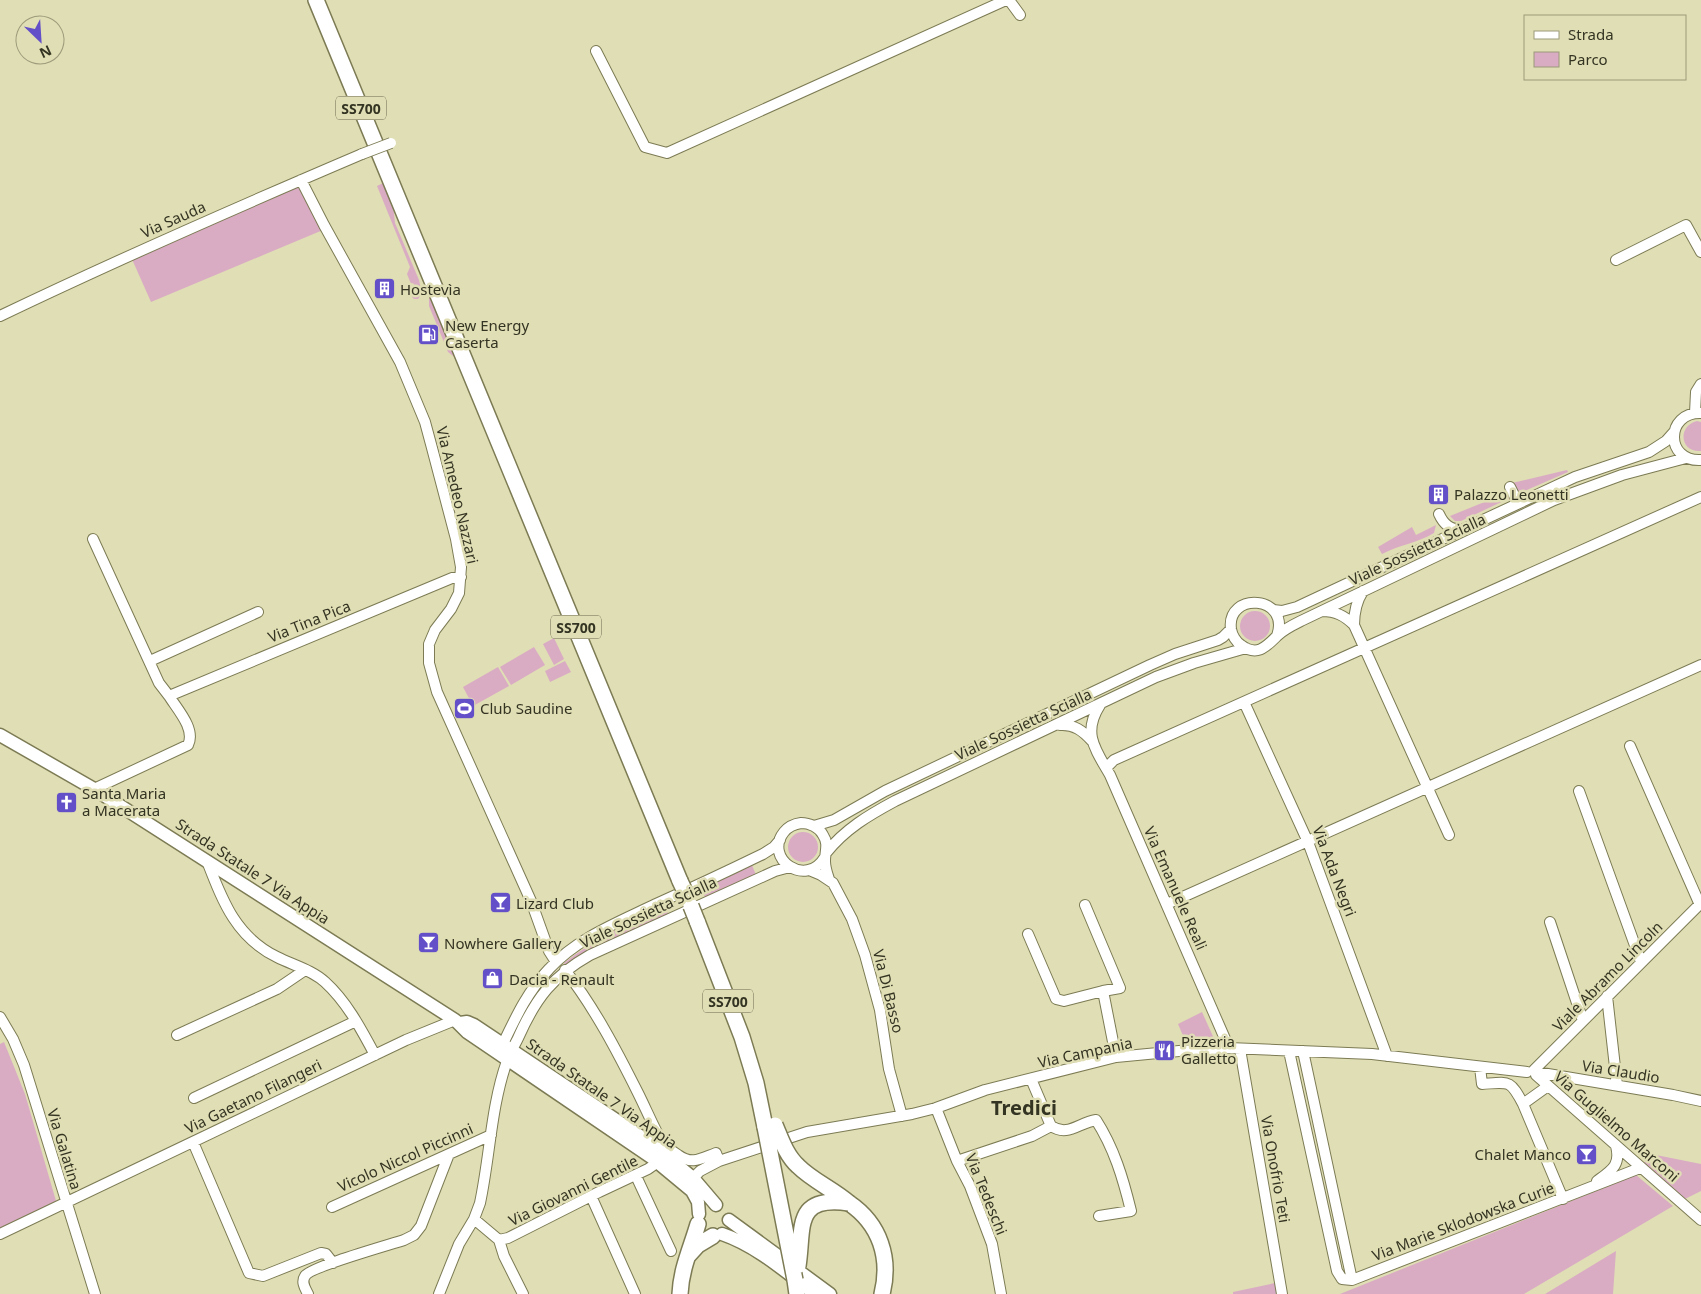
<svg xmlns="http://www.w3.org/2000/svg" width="1701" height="1294" font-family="'Noto Sans',sans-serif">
	<rect width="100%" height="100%" fill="#e0deb4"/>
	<path fill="#d9acc4" d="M383 183 393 205 395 223 419 280 422 294 418 299H414L410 295 418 291 413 283 411 284 407 274 410 267 377 186Z
		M296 185 300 187 323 230 151 302 131 257Z
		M429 294H430L457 359 448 352 429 306Z
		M1697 421 1701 422V451C1680 453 1677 426 1697 421Z
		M1567 470 1568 472 1518 494 1512 483Z
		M1509 492 1512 497 1461 521H1455L1450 516Z
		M1436 525 1434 533C1417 543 1399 545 1382 554L1378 547 1412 527 1416 535Z
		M1240 626a15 15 0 1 1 30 0a15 15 0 1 1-30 0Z
		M554 638 564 659 554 665 543 644Z
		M534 647 545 665 511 685 500 667Z
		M565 661 571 672 550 682 545 671Z
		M498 667 509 686 473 706 463 687Z
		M788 847a15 15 0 1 1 30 0a15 15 0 1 1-30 0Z
		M752 865 756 875 705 897 701 888Z
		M664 905 669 915 587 951 565 965 564 963C595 939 629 922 664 905Z
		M1202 1012 1216 1043 1187 1045 1178 1024Z
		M4 1042 25 1094 56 1201 0 1229V1044Z
		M1656 1155 1701 1164V1191L1685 1199 1643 1163Z
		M1636 1175 1673 1206 1524 1294H1340Z
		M1616 1251 1613 1294H1545Z
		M1275 1283 1277 1294H1233V1292Z"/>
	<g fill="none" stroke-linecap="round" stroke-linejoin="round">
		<defs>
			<path id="minor" d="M1009 0 1020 15
				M596 51 645 147 667 153 1006 0
				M301 180 324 225 400 362 425 422 432 448 456 539 461 567 459 593 451 609 435 630 429 644V663L437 692 531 901 549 951 556 962
				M1616 260 1686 225 1701 252
				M0 316C119 259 240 206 362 154
				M1695 413 1696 392 1701 384
				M1701 413C1665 412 1665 462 1701 460
				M1510 487 1518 503
				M1439 514C1444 525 1450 529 1461 530
				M93 539 159 683 169 696
				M1363 591C1356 602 1354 612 1354 625L1449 835
				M1273 610 1282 611 1297 607 1575 477 1649 452 1666 441 1674 432
				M1322 611C1336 611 1345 616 1354 625
				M1277 636C1291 595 1226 591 1231 629 1232 635 1236 642 1241 645 1257 657 1266 647 1277 636 1284 629 1295 624 1303 620L1554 500 1622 475 1686 458
				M150 661 258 612
				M1244 702 1308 842 1387 1056
				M1100 705C1082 733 1095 749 1110 775L1229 1048
				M1060 725C1074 724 1083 731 1092 741
				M1630 746 1700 905
				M1106 768 1114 760 1701 497
				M94 789 188 745C196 729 177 709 169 696L452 578 461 577
				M1579 791 1641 962
				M814 826 834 820 885 791 1150 665 1175 654 1218 640 1223 637 1231 629
				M826 853C845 829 869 815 895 801L1156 677 1194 663 1246 648
				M825 857C806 889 763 858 784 832 788 827 794 824 801 823 809 823 819 827 823 835 829 844 825 851 825 861 825 868 827 873 829 879
				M207 861C223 902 236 937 277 957 293 965 312 970 325 982 347 1002 361 1029 375 1055
				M809 870 821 875 833 883 852 919 865 955 880 1010 889 1069 902 1116
				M1167 904 1701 665
				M1085 905 1120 988 1103 991
				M1550 922 1583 1021
				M1028 934 1056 999 1064 1001 1103 991 1116 1057
				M565 970C594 1007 617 1051 638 1093 646 1109 653 1126 662 1142 666 1147 672 1151 678 1155 692 1165 700 1159 716 1153L719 1161
				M1607 996 1617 1085
				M0 1017 13 1039 24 1065 95 1294
				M177 1035 277 989 305 970
				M1240 1049 1282 1294
				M500 1050C514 1021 526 993 549 969 577 938 619 922 656 904 692 888 728 871 763 854L774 847 780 840
				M1289 1051 1337 1271 1342 1279 1352 1280 1640 1168
				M1303 1051 1352 1280
				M1480 1067 1482 1084C1509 1082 1510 1079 1523 1104
				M1534 1070 1701 903
				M1536 1072 1673 1095 1701 1101
				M1536 1075 1701 1220
				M1031 1079 1051 1126
				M1548 1086 1523 1104 1563 1199
				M194 1098 356 1021
				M936 1108 957 1161 970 1186 992 1244 1001 1294
				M1051 1126C1068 1137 1078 1123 1096 1120 1114 1148 1123 1178 1131 1211L1099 1216
				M193 1142 249 1273 263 1276 321 1253 326 1254 333 1263
				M957 1161 1032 1136 1051 1126
				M636 1176 671 1251
				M693 1178 700 1171 719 1161 807 1132 912 1114 936 1108 985 1090 1116 1057 1179 1051 1229 1048 1372 1054 1527 1072
				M1597 1181C1612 1170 1621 1165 1616 1146
				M591 1196 635 1294
				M332 1207 491 1135
				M474 1219 499 1240 504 1256 523 1294
				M0 1234 406 1040 455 1020
				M499 1240 508 1238 599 1192 648 1169 658 1162
				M308 1294C305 1288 301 1282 305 1276 310 1267 389 1245 404 1240L414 1235 421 1226 449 1154
				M439 1294 459 1244 474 1219 480 1203C490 1156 491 1106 507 1061 510 1052 515 1045 519 1036 536 998 553 976 590 955L775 871 790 867"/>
			<path id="major" d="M0 735 94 789 455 1020 467 1032 651 1157 692 1191 698 1202 699 1214
				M460 1023 467 1022 474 1025 652 1144 693 1178 716 1205
				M729 1220 830 1294
				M722 1234C757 1246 786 1272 815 1294"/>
			<path id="highway" d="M316 0 680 881
				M697 921 742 1037 756 1083 765 1127
				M849 1203C880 1224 891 1258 882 1294
				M688 1256 698 1245 713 1236
				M795 1280 797 1294
				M680 1294C681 1269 691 1248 698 1224"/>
		</defs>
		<use href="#minor" stroke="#7c7b54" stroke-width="12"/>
		<use href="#major" stroke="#7c7b54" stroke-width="15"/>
		<use href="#highway" stroke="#7c7b54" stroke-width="18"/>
		<use href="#minor" stroke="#fff" stroke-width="10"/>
		<use href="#major" stroke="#fff" stroke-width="12"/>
		<use href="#highway" stroke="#fff" stroke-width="15"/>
		<defs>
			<path id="minor-bridge" d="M362 154 391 143"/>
			<path id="highway-bridge" d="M680 881 687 896
				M691 906 697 921
				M775 1125C781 1139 786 1155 798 1166 813 1181 833 1189 849 1203
				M765 1127 795 1280
				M798 1266C804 1228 793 1195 849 1203"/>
		</defs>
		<use href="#minor-bridge" stroke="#7c7b54" stroke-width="12" stroke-linecap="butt"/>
		<use href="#highway-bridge" stroke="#7c7b54" stroke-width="18" stroke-linecap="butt"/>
		<use href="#minor-bridge" stroke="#fff" stroke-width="10"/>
		<use href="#highway-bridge" stroke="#fff" stroke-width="15"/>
	</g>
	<defs>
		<symbol id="building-square" viewBox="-11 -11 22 22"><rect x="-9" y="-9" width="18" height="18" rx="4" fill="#634fc8" stroke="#e0deb4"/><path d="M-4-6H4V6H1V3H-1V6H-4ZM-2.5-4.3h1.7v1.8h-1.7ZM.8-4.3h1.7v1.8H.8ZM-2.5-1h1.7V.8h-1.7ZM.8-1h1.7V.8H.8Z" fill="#fff"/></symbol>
		<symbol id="fuel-square" viewBox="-11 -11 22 22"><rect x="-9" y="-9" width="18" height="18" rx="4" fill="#634fc8" stroke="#e0deb4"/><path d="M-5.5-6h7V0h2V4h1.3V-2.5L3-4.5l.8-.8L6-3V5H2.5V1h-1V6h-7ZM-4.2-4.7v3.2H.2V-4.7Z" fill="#fff"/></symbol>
		<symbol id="stadium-square" viewBox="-11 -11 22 22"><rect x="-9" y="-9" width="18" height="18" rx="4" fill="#634fc8" stroke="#e0deb4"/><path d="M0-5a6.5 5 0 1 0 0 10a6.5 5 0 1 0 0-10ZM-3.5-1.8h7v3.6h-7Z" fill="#fff"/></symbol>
		<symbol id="church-square" viewBox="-11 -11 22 22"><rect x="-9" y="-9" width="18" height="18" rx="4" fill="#634fc8" stroke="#e0deb4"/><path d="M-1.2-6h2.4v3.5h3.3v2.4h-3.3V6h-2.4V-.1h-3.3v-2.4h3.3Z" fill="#fff"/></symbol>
		<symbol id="bar-square" viewBox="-11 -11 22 22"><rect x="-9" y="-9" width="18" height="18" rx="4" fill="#634fc8" stroke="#e0deb4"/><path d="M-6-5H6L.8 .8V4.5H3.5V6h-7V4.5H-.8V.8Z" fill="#fff"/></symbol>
		<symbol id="shop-square" viewBox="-11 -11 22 22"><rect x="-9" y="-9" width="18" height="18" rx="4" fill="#634fc8" stroke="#e0deb4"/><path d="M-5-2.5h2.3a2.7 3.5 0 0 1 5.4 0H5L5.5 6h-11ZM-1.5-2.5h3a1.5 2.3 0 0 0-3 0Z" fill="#fff"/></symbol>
		<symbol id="restaurant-square" viewBox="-11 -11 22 22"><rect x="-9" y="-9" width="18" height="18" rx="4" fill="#634fc8" stroke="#e0deb4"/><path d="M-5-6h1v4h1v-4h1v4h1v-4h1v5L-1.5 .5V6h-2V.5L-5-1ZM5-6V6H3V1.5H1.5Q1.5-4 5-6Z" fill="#fff"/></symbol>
	</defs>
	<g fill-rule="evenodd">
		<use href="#building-square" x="372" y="276" width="25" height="25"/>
		<use href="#fuel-square" x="416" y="322" width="25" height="25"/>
		<use href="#building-square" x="1426" y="482" width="25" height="25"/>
		<use href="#stadium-square" x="452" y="696" width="25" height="25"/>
		<use href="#church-square" x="54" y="790" width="25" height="25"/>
		<use href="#bar-square" x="488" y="890" width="25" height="25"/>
		<use href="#bar-square" x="416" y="930" width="25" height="25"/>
		<use href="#shop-square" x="480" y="966" width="25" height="25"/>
		<use href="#restaurant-square" x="1152" y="1038" width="25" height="25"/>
		<use href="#bar-square" x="1574" y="1142" width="25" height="25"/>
	</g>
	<g text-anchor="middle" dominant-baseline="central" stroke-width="5" stroke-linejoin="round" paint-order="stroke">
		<g fill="#e0deb4" stroke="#68674e" stroke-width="1">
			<rect x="336" y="96.5" width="50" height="23" rx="4"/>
			<rect x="551" y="615.5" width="50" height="23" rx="4"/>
			<rect x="703" y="989.5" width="50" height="23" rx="4"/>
		</g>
		<g font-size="14" font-weight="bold" fill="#343423">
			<text x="361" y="108">SS700</text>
			<text x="576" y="627">SS700</text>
			<text x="728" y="1001">SS700</text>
		</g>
		<g font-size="15" fill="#343423" stroke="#e0deb4">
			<text transform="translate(173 219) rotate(-24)">Via Sauda</text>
			<text transform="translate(458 495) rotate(77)">Via Amedeo Nazzari</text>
			<text transform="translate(1417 549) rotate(-25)">Viale Sossietta Scialla</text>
			<text transform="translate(309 621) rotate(-22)">Via Tina Pica</text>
			<text transform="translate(1023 724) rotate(-25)">Viale Sossietta Scialla</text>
			<text transform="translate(253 871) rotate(33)">Strada Statale 7 Via Appia</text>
			<text transform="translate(1335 871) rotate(69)">Via Ada Negri</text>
			<text transform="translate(1176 888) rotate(66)">Via Emanuele Reali</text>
			<text transform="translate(648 912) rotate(-25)">Viale Sossietta Scialla</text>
			<text transform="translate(1607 976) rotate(-45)">Viale Abramo Lincoln</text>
			<text transform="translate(889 991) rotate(76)">Via Di Basso</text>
			<text transform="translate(1085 1052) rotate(-12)">Via Campania</text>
			<text transform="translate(1621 1071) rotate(9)">Via Claudio</text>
			<text transform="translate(602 1093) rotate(35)">Strada Statale 7 Via Appia</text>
			<text transform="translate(253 1096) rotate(-26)">Via Gaetano Filangeri</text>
			<text transform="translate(1617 1126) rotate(41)">Via Guglielmo Marconi</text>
			<text transform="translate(65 1149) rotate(73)">Via Galatina</text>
			<text transform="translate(405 1157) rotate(-24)">Vicolo Niccol Piccinni</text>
			<text transform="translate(1276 1169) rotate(80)">Via Onofrio Teti</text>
			<text transform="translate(573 1190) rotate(-26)">Via Giovanni Gentile</text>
			<text transform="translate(987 1194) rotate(68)">Via Tedeschi</text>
			<text transform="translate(1463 1221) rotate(-21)">Via Marie Sklodowska Curie</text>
		</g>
		<g font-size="15" fill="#343423" stroke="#e0deb4" text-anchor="start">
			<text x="400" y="289">Hostevìa</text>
			<text x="445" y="325">New Energy<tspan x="445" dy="17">Caserta</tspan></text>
			<text x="1454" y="494">Palazzo Leonetti</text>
			<text x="480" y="708">Club Saudine</text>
			<text x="82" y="793">Santa Maria<tspan x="82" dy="17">a Macerata</tspan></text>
			<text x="516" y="903">Lizard Club</text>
			<text x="444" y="943">Nowhere Gallery</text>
			<text x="509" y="979">Dacia - Renault</text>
			<text x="1181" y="1041">Pizzeria<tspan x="1181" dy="17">Galletto</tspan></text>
			<text x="1571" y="1154" text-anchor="end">Chalet Manco</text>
		</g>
		<g font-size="20" font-weight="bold" fill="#343423" stroke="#e0deb4">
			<text x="1024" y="1107">Tredici</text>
		</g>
	</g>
	<rect x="1524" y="15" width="162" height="65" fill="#e0deb4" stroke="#9b9a7a"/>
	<rect x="1534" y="31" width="25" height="8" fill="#ffffff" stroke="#9b9a7a"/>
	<text x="1568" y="40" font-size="15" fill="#343423">Strada</text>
	<rect x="1534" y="52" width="25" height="15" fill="#d9acc4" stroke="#9b9a7a"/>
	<text x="1568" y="65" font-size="15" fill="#343423">Parco</text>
	<g transform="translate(40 40) rotate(155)"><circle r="24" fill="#e0deb4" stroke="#9b9a7a"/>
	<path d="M0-4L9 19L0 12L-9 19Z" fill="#634fc8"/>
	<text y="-8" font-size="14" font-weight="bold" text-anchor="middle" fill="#343423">N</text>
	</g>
</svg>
